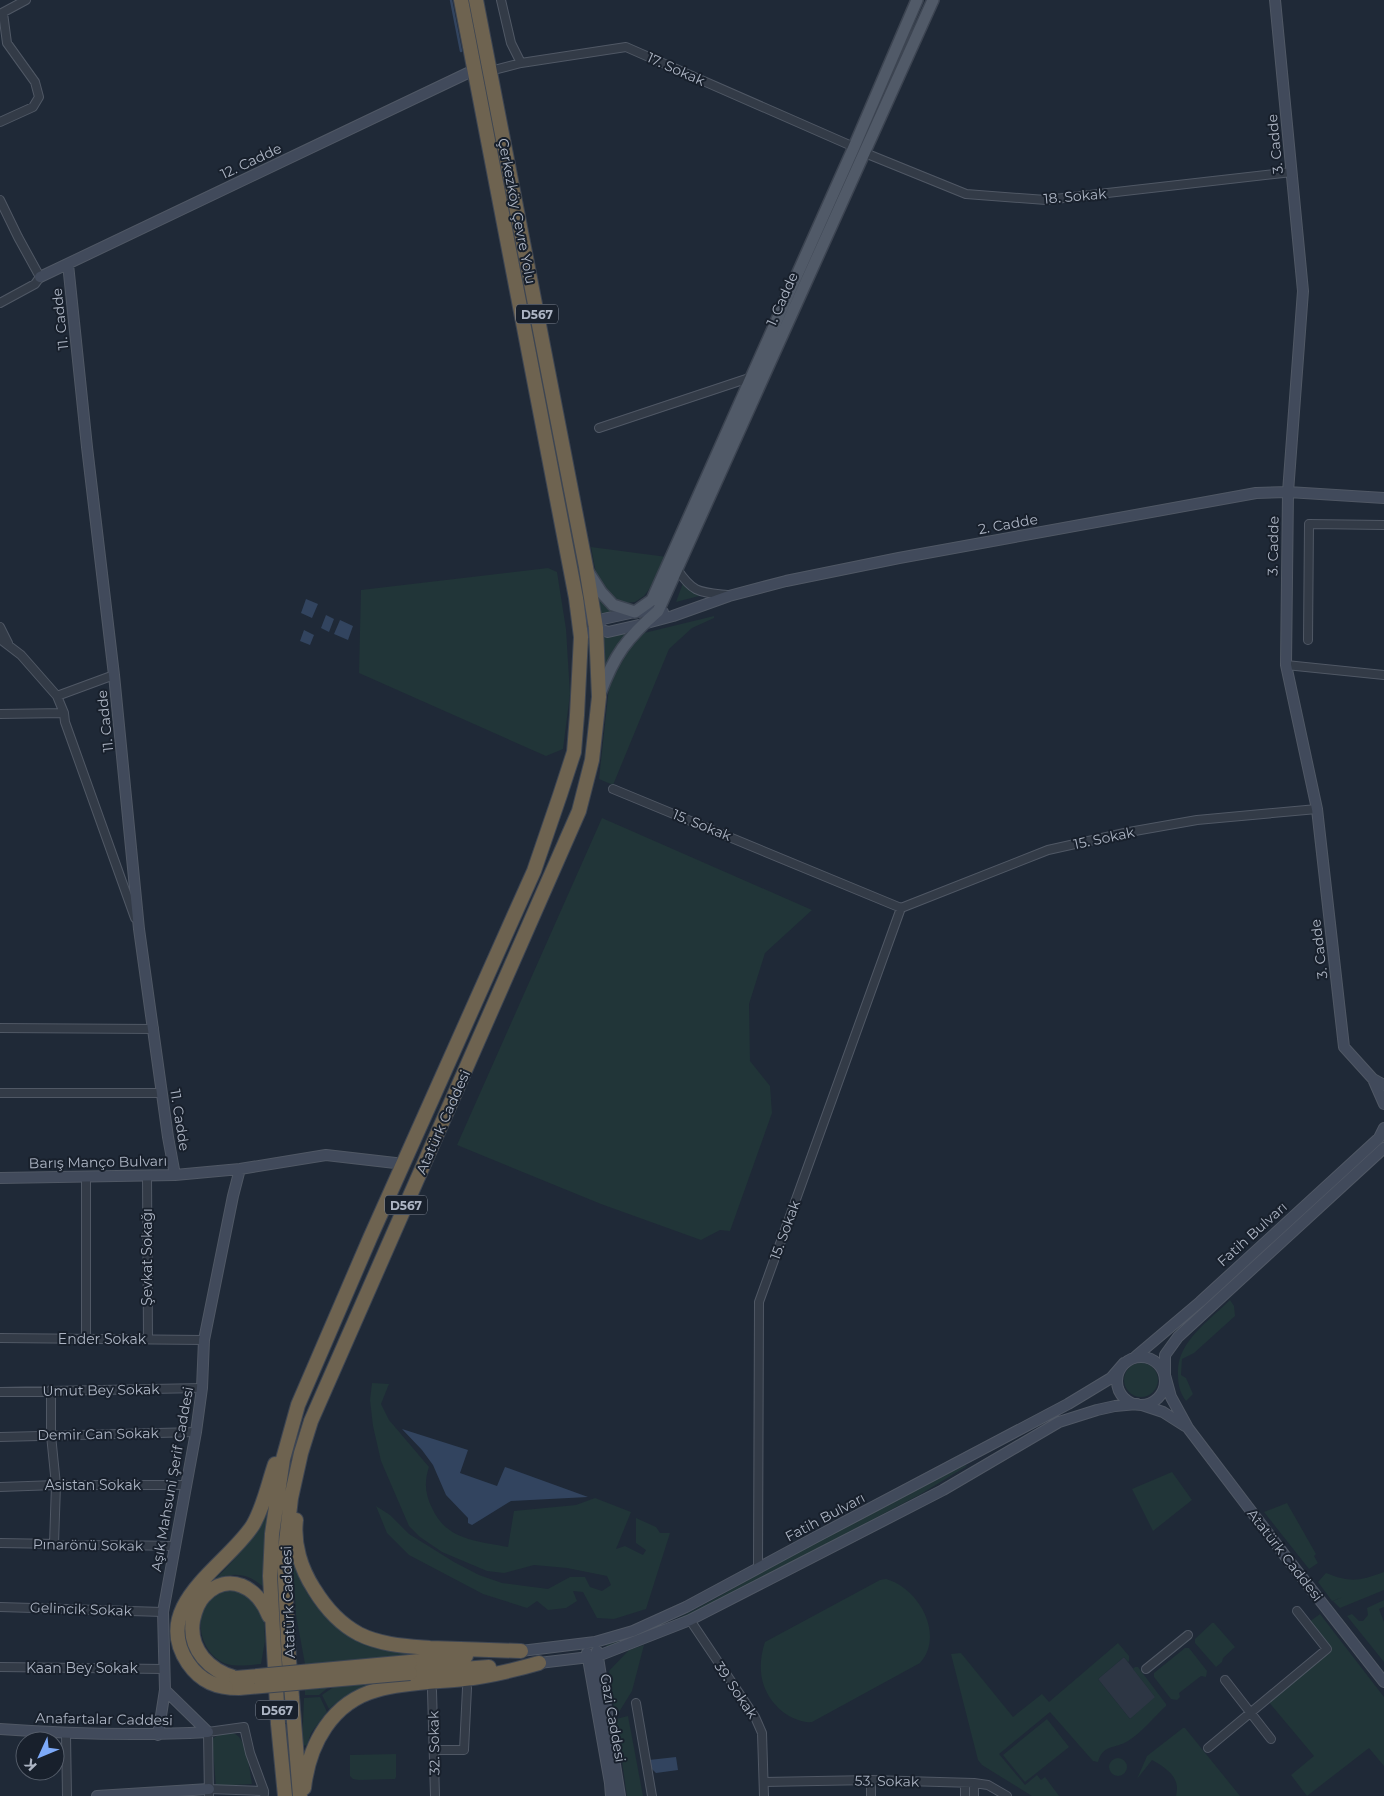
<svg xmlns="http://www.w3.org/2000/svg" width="1384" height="1796" font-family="Montserrat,sans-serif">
	<rect width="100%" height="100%" fill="#1f2937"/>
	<path fill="#2d3644" d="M1124 1657 1156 1698 1130 1719 1098 1679Z"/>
	<path fill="#213538" d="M591 547 667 557 653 584 644 596 635 602 625 603 615 601 597 579Z
		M548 568 557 572 566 629 570 694 563 749 546 756 359 673 361 590Z
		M683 583 698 595 699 596 676 602Z
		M594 590 623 611 599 617Z
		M714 616V618L692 628 669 649 613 785 599 779 610 678 636 635Z
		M632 630 606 667H605L602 637Z
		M602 818 812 910 765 953 749 1004 750 1061 770 1086 772 1113 730 1231 720 1230 701 1240 601 1204 457 1145Z
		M1230 1300 1234 1306 1235 1316 1194 1353 1182 1359 1181 1375 1186 1378 1193 1394 1186 1401C1180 1393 1178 1385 1178 1375 1176 1342 1209 1321 1230 1300Z
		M1124 1380a17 17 0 1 1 34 0a17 17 0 1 1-34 0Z
		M372 1383 389 1384 381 1404 389 1420 429 1467C424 1482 425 1494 432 1508 446 1540 477 1541 508 1547L514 1511 576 1505 595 1498 631 1512 616 1549 625 1546 643 1555 646 1550 636 1543V1518L656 1527 660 1533H670L646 1609 614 1619 597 1618 583 1592 573 1591 577 1601 566 1608 548 1610 537 1601 527 1608 483 1594 409 1555 387 1533 376 1506 390 1515 409 1534 454 1562 479 1575 502 1583 548 1589 570 1577H585L590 1587 602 1591 611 1585 607 1576 567 1568 534 1565 504 1573 487 1571 442 1552 420 1537 409 1526 381 1461 373 1426 370 1400Z
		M966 1465 967 1466 919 1495 680 1621 607 1648 606 1645C661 1632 709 1602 757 1575 826 1537 895 1498 966 1465Z
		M1172 1472 1192 1500 1153 1531 1132 1489Z
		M1287 1503 1316 1554 1314 1556 1318 1563 1309 1569 1264 1512Z
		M271 1506 268 1591C250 1574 238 1571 215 1579 238 1557 257 1535 271 1506Z
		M293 1561C304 1598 330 1630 367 1644 372 1646 377 1649 382 1649 405 1652 429 1651 452 1652L379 1660 305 1664 296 1615Z
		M1384 1572V1590L1340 1608 1333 1601 1343 1597 1332 1601 1318 1582 1326 1573C1351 1583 1359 1581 1384 1572Z
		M886 1579C919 1588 945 1635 920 1663L812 1722C802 1723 791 1718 783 1712 761 1694 756 1669 765 1642L880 1580Z
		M244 1589 264 1618 265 1641 261 1664C250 1665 237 1667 227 1664 201 1656 191 1616 212 1598 215 1596 218 1592 221 1591 228 1589 237 1589 244 1589Z
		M1384 1600V1607L1379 1609 1384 1622V1662L1347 1616 1352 1614 1359 1621H1363L1368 1615 1367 1608Z
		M1320 1614 1384 1697V1766L1369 1748 1307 1796 1291 1775 1314 1756 1268 1701 1329 1650 1309 1622Z
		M1212 1623H1214L1235 1647 1223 1658 1222 1662 1216 1667 1195 1643V1639Z
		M1118 1643 1129 1656V1661L1128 1662 1124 1657 1098 1679 1130 1719 1155 1697 1133 1669 1135 1667H1138L1166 1704V1706C1153 1718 1142 1732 1128 1741 1115 1749 1103 1744 1098 1762L1093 1761 1050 1712 999 1754 1025 1785 1037 1775 1041 1780 1045 1777 1059 1796H1032L982 1765 978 1760 951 1654 961 1653 1013 1717 1042 1694 1049 1702Z
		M644 1645 632 1691 619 1712 614 1709 609 1671 629 1650Z
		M1185 1648H1189L1207 1671 1206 1677 1201 1676 1179 1693 1180 1697 1177 1700 1171 1699 1154 1677V1673Z
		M377 1682C359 1688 344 1696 329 1709L322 1695 335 1686Z
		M330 1686 319 1695H305V1689Z
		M320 1697 327 1712 311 1733 307 1745 302 1746 304 1698Z
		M628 1716 643 1796H627L616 1719Z
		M1047 1719 1069 1747 1025 1782 1003 1755Z
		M1183 1728H1185L1240 1796H1176C1181 1777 1166 1768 1152 1760L1137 1779 1147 1756Z
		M223 1732C228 1732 234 1732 238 1736 247 1744 250 1772 252 1784L216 1786 212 1739Z
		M396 1754V1777L395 1779 359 1780 353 1779 350 1776V1755Z
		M1109 1767a9 9 0 1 1 18 0a9 9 0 1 1-18 0Z"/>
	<path fill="#32445f" d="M306 599 318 604 312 618 301 613Z
		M326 615 334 619 329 632 321 628Z
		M340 620 353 626 348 640 334 634Z
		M304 630 314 635 310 645 300 641Z
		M402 1429 468 1450 460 1473 497 1486 505 1467 588 1497 511 1501 472 1525 468 1523V1518L446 1495 433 1465 422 1450Z
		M676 1757 678 1770 656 1773 651 1768 649 1760Z"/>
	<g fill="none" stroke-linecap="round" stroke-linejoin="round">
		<path stroke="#32445f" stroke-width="2.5" d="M451 0 461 51"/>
		<defs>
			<path id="street" d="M501 0 511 43 521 63
				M0 14 26 0
				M490 71 521 63 626 47 854 147
				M0 122 33 107 39 97 35 82 7 43 3 13
				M865 153 966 194 1046 200 1292 172
				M0 200 18 237 40 277 35 284 0 303
				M599 428 752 377
				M677 569C693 593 699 592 727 595
				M0 627 8 643
				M0 639 21 655 57 696 64 713 65 722 135 918
				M1308 640 1309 524 1384 525
				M1286 665 1384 675
				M57 696 114 675
				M0 714 64 713
				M613 789 901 908
				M0 1028 154 1029
				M0 1093H162
				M147 1175 148 1339
				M0 1338 204 1340
				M86 1339V1176
				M51 1390V1435L56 1485 54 1544
				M0 1392 202 1388
				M0 1437 196 1432
				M0 1487 56 1485H186
				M0 1543 175 1546
				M758 1568 759 1302 901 908 1048 850 1129 832 1197 820 1317 809
				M0 1607 163 1612
				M690 1620 755 1717 762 1733 764 1796
				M0 1667 164 1669
				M1146 1669 1188 1635
				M1225 1680 1271 1739
				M432 1691 435 1796
				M636 1703 652 1796
				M66 1734 67 1796
				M1208 1748 1327 1649 1297 1611
				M433 1750H464L467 1688
				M764 1782 871 1780 974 1783 988 1785 1007 1796
				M965 1783V1796
				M974 1783V1796
				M209 1789 264 1791V1794
				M209 1796 208 1732 244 1727 250 1753 264 1791
				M871 1796V1780"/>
			<path id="secondary" d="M1275 0 1303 291 1288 492 1286 665 1317 809 1344 1047 1373 1079 1384 1085
				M68 264 87 447 114 675 139 929 168 1137 175 1175
				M40 277 474 70
				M577 599 596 628 608 632 643 624 673 616 729 596 786 581 899 558 1256 493 1288 492 1384 498
				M581 637 596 628 603 619 635 612 658 611 663 612
				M1373 1079 1384 1104
				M1384 1148 1178 1337 1165 1355V1375L1171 1397 1188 1428 1286 1557 1384 1682
				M0 1178 175 1175 240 1169 326 1155 404 1164
				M1135 1357 1200 1302 1379 1138 1384 1128
				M1117 1381a24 24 0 1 1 48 0a24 24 0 1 1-48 0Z
				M1142 1405 1163 1412 1185 1426
				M521 1651 595 1642 633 1631 686 1607 814 1538 1068 1404 1111 1378 1124 1363
				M597 1651 620 1796
				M587 1653 610 1783 611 1796
				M539 1663 598 1656 690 1620 943 1490 1059 1422 1097 1410 1115 1406 1137 1404
				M165 1690 208 1732
				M0 1729C69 1734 138 1736 208 1732
				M158 1735 165 1690 163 1612 196 1432 202 1388 204 1340 233 1196 240 1169
				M97 1796 209 1789"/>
			<path id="primary" d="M587 570 601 592 613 605 635 612 652 600 854 147 917 0
				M600 694C614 655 627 638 658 611L933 0"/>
			<path id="highway" d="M296 1520C293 1544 301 1569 314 1589 325 1607 340 1624 359 1634 381 1645 406 1646 430 1648 460 1649 491 1650 521 1651
				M410 1662 466 1656
				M410 1673 489 1667
				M236 1678C210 1671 188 1650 193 1620 195 1611 198 1602 204 1596 229 1570 258 1588 269 1616
				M239 1688C217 1688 201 1682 188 1663 149 1605 227 1566 253 1525 264 1506 268 1484 275 1464
				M304 1788C309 1744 332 1702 377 1690 405 1682 436 1682 464 1679 490 1676 515 1670 539 1663
				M285 1796 278 1724 270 1576 272 1534 283 1459 298 1405 370 1238 534 871 560 795 574 752 577 715 581 637 576 598 461 0
				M300 1796 289 1660 284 1560 291 1498 301 1453 311 1421 579 811 592 760 599 697 596 628 586 567 476 0"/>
		</defs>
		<use href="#street" stroke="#505865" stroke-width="10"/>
		<use href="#secondary" stroke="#505865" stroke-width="12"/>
		<use href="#primary" stroke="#3c4451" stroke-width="14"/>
		<use href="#highway" stroke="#3d4552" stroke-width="16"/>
		<use href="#street" stroke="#333b47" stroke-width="8"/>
		<use href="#secondary" stroke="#414a5b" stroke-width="10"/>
		<use href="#primary" stroke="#515a68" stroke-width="11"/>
		<use href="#highway" stroke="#6e6350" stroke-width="14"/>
		<defs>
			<path id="highway-bridge" d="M236 1678 410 1662
				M239 1688 410 1673"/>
		</defs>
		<use href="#highway-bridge" stroke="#3d4552" stroke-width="16" stroke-linecap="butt"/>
		<use href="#highway-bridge" stroke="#6e6350" stroke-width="14"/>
	</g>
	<g text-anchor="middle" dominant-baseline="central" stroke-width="4" stroke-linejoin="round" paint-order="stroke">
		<g fill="#18202c" stroke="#808896" stroke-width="1">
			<rect x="516" y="304.5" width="42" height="19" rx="4"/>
			<rect x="385" y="1195.5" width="42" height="19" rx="4"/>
			<rect x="256" y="1700.5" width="42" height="19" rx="4"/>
		</g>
		<g font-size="12" font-weight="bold" fill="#adb5c4">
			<text x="537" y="314">D567</text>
			<text x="406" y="1205">D567</text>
			<text x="277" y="1710">D567</text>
		</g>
		<g font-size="14" fill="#adb5c4" stroke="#18202c">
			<text transform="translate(676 69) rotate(24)">17. Sokak</text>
			<text transform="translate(1275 144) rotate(-96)">3. Cadde</text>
			<text transform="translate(251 161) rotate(-25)">12. Cadde</text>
			<text transform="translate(1075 196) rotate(-5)">18. Sokak</text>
			<text transform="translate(517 211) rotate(79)">Çerkezköy Çevre Yolu</text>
			<text transform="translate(782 299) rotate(-66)">1. Cadde</text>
			<text transform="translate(60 319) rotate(-96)">11. Cadde</text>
			<text transform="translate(1008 524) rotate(-10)">2. Cadde</text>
			<text transform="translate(1273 546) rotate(-89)">3. Cadde</text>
			<text transform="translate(105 721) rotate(-96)">11. Cadde</text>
			<text transform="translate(702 825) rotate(22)">15. Sokak</text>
			<text transform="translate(1104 838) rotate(-12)">15. Sokak</text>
			<text transform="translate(1319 949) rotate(-97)">3. Cadde</text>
			<text transform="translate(180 1120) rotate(81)">11. Cadde</text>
			<text transform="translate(443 1122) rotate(-66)">Atatürk Caddesi</text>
			<text transform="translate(98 1162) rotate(-1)">Barış Manço Bulvarı</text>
			<text transform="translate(785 1230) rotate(-70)">15. Sokak</text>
			<text transform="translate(1252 1234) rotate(-42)">Fatih Bulvarı</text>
			<text transform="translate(147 1257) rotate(-90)">Şevkat Sokağı</text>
			<text x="102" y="1339">Ender Sokak</text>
			<text transform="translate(101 1390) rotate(-1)">Umut Bey Sokak</text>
			<text transform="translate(98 1434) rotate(-1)">Demir Can Sokak</text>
			<text transform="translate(172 1479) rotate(-80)">Aşık Mahsuni Şerif Caddesi</text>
			<text x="93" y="1485">Asistan Sokak</text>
			<text transform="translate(825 1517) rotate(-28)">Fatih Bulvarı</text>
			<text transform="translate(88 1545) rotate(1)">Pınarönü Sokak</text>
			<text transform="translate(1285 1555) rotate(52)">Atatürk Caddesi</text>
			<text transform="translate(288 1602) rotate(-92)">Atatürk Caddesi</text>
			<text transform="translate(81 1609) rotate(2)">Gelincik Sokak</text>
			<text x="82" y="1668">Kaan Bey Sokak</text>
			<text transform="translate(736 1690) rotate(56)">39. Sokak</text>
			<text transform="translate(613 1718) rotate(80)">Gazi Caddesi</text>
			<text transform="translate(104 1719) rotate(1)">Anafartalar Caddesi</text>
			<text transform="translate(434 1743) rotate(-91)">32. Sokak</text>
			<text transform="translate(887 1781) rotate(1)">53. Sokak</text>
		</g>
	</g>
	<g transform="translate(40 1756) rotate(226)"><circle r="24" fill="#18202c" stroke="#545c69"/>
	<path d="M0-4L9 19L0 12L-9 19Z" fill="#7daaf9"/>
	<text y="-8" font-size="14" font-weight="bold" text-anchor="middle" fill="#adb5c4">K</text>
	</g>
</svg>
